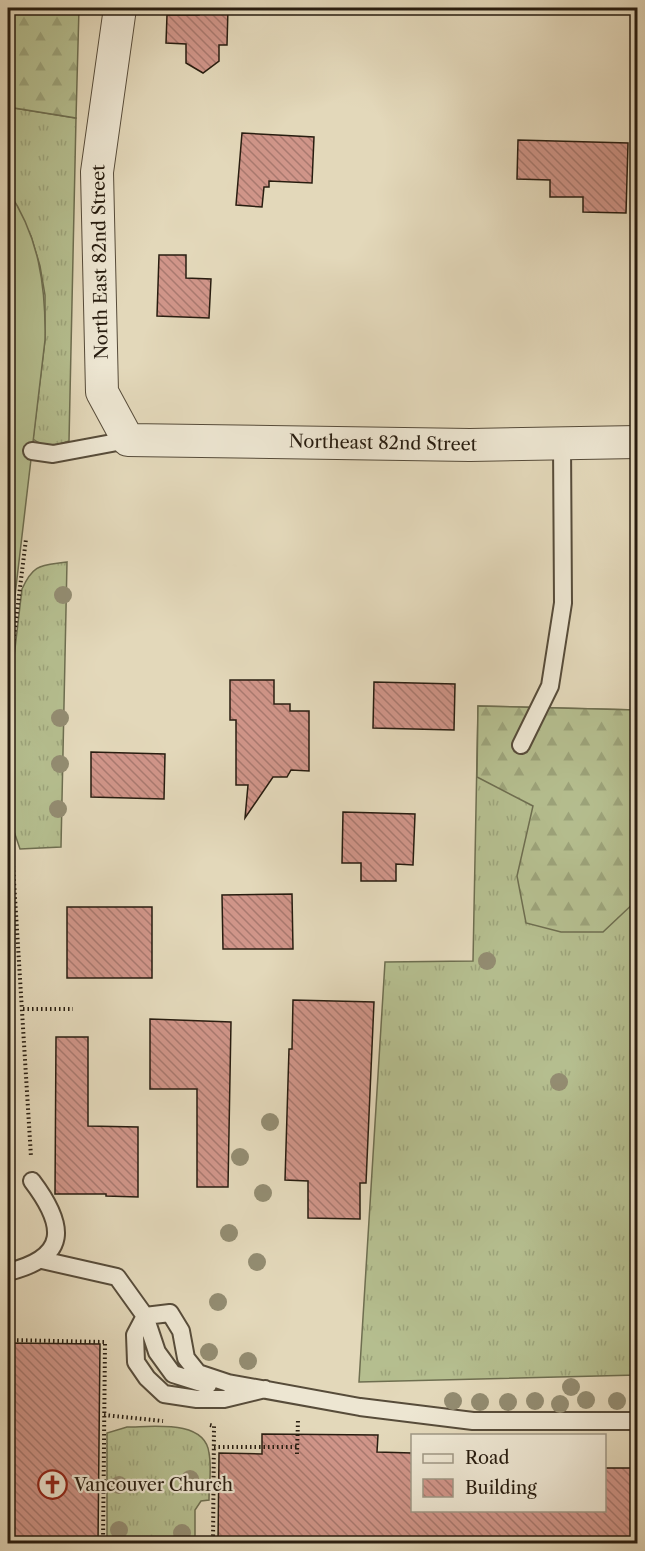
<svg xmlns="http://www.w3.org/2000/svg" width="645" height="1551" font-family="'Libre Caslon Text',serif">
	<defs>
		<pattern id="grass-tufts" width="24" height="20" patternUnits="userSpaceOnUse" patternTransform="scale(1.5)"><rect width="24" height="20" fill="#b5be8f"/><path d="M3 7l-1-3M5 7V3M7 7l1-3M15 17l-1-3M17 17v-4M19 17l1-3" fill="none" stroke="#9ca37a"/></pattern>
		<pattern id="forest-firs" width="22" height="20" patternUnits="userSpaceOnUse" patternTransform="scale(1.5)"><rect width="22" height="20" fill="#b5be8f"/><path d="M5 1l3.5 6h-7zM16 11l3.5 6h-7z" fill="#9ca37a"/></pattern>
		<pattern id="building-back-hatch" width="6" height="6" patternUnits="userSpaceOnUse" patternTransform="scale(1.5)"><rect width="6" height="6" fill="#d09589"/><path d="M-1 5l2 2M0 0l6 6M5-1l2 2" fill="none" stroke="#a9796f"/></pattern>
	</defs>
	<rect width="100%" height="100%" fill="#e3d8ba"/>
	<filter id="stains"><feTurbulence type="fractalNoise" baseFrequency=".00333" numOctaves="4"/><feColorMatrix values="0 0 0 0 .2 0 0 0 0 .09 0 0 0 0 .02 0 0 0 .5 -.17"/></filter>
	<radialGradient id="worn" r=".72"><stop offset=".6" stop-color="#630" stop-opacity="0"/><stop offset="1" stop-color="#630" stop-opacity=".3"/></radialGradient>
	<path fill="url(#grass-tufts)" stroke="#6e6e50" stroke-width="1.5" d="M8 107 76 118 69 441C57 446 44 448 33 439L45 340V295L40 266 31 236 8 191Z
		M67 562 61 847 20 849 8 814V708L22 589C34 563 41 566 67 562Z
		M478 706 637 710V1375L359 1382 385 962 473 961Z
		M127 1427C152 1427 205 1419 209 1453 212 1468 209 1485 209 1500L201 1501 195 1510V1543H107V1433Z"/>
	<path fill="url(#forest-firs)" stroke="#6e6e50" stroke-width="1.5" d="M8 8H79L76 118 8 107Z
		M478 706 637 710V900L603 932H561L526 923 517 876 533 806 477 777Z"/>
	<path fill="#b5be8f" stroke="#6e6e50" stroke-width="1.5" d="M8 191C39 236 46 287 45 340L8 655Z"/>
	<path fill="url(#building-back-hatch)" stroke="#281d10" stroke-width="1.5" d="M199 8H228L227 45H219V61L203 73 186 63V44L166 43 167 15H199Z
		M242 133 314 137 312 183 269 181V187H264L262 207 236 205Z
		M518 140 628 143 626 213 583 212V197H550V180L517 179Z
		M159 255H186V278L211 279 209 318 157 316Z
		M230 680H274V704H290V711H309V771L291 770 287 777H273L245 818 248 785H236V720H230Z
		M374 682 455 684 454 730 373 728Z
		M91 752 165 754 164 799 91 797Z
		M343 812 415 814 413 865 396 864V881H361V863H342Z
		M292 894 293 949H223L222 895Z
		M67 907H152V978H67Z
		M293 1000 374 1002 366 1183H360V1219L308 1218V1181L285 1180 289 1049H292Z
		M150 1019 231 1022 228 1187H197V1089H150Z
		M56 1037H88V1126L138 1127V1197L106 1196V1194H55Z
		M8 1343 100 1344 98 1544H8Z
		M262 1434 378 1435 377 1452 412 1453V1510H604V1468H638V1544H218L219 1453 262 1454Z"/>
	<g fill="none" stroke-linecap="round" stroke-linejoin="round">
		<defs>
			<path id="service" d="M32 451 53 454 128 440
				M521 745 550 686 563 603 562 443
				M42 1260 117 1277 145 1316 157 1352 173 1374 208 1385
				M8 1272C69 1257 66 1226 32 1181
				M265 1389 224 1399H197L164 1394 147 1378 136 1362 135 1335 145 1316 170 1313 181 1331 186 1358 198 1373 228 1383 360 1407 473 1421H638"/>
			<path id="minor" d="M120 8 97 172 102 392 128 440 470 445 638 442"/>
		</defs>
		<use href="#service" stroke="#574c3a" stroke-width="20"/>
		<use href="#minor" stroke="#574c3a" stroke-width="34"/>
		<path stroke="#281d10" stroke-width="4" stroke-dasharray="1.5 3" stroke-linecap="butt" d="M8 685 26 539
			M8 835 12 849 31 1157
			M23 1009H73
			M8 1340 105 1342 103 1544
			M104 1415 163 1421
			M210 1425 214 1426 213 1544
			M214 1447H297
			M297 1454 298 1420"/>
		<use href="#service" stroke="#ede6d2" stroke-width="16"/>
		<use href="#minor" stroke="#ede6d2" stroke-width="32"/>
	</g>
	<g fill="#938c71">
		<circle cx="63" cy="595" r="9"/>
		<circle cx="60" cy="718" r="9"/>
		<circle cx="60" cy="764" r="9"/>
		<circle cx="58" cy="809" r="9"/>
		<circle cx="487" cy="961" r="9"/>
		<circle cx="559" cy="1082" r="9"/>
		<circle cx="270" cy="1122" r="9"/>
		<circle cx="240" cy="1157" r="9"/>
		<circle cx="263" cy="1193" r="9"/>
		<circle cx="229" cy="1233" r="9"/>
		<circle cx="257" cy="1262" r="9"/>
		<circle cx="218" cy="1302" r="9"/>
		<circle cx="209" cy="1352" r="9"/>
		<circle cx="248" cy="1361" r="9"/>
		<circle cx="571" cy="1387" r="9"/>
		<circle cx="586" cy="1400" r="9"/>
		<circle cx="453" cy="1401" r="9"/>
		<circle cx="535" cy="1401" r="9"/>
		<circle cx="617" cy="1401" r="9"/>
		<circle cx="480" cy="1402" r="9"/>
		<circle cx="508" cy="1402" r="9"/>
		<circle cx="560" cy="1404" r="9"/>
		<circle cx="190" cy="1479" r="9"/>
		<circle cx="119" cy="1485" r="9"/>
		<circle cx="119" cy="1530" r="9"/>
		<circle cx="182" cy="1533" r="9"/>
	</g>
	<defs>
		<symbol id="church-ring" viewBox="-11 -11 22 22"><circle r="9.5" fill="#ede6d2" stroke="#8f2418" stroke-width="1.5"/><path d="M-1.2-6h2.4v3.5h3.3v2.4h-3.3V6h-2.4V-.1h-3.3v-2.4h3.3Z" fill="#8f2418"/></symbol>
	</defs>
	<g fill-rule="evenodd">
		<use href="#church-ring" x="36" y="1468" width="33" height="33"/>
	</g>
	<g text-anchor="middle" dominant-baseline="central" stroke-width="4.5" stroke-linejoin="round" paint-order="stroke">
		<g font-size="18" fill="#281d10" stroke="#ede6d2">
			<text transform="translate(100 262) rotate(-91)">North East 82nd Street</text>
			<text transform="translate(383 443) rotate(1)">Northeast 82nd Street</text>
		</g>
		<g font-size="18" fill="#281d10" stroke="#ede6d2" text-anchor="start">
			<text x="74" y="1485">Vancouver Church</text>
		</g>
	</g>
	<rect width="645" height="1551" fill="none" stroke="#e3d8ba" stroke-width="30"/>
	<rect x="9" y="9" width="627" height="1533" fill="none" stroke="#281d10" stroke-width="3"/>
	<rect x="15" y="15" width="615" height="1521" fill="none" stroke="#281d10" stroke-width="1.5"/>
	<rect x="411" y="1434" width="195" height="78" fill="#ede6d2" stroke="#9e9684" stroke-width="1.5"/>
	<rect x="423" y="1454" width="30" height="9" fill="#ede6d2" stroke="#9e9684" stroke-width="1.5"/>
	<text x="465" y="1464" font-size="18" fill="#281d10">Road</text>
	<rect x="423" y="1479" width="30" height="18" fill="url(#building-back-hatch)" stroke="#9e9684" stroke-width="1.5"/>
	<text x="465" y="1494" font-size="18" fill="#281d10">Building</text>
	<rect width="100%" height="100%" filter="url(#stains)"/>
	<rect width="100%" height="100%" fill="url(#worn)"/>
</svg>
